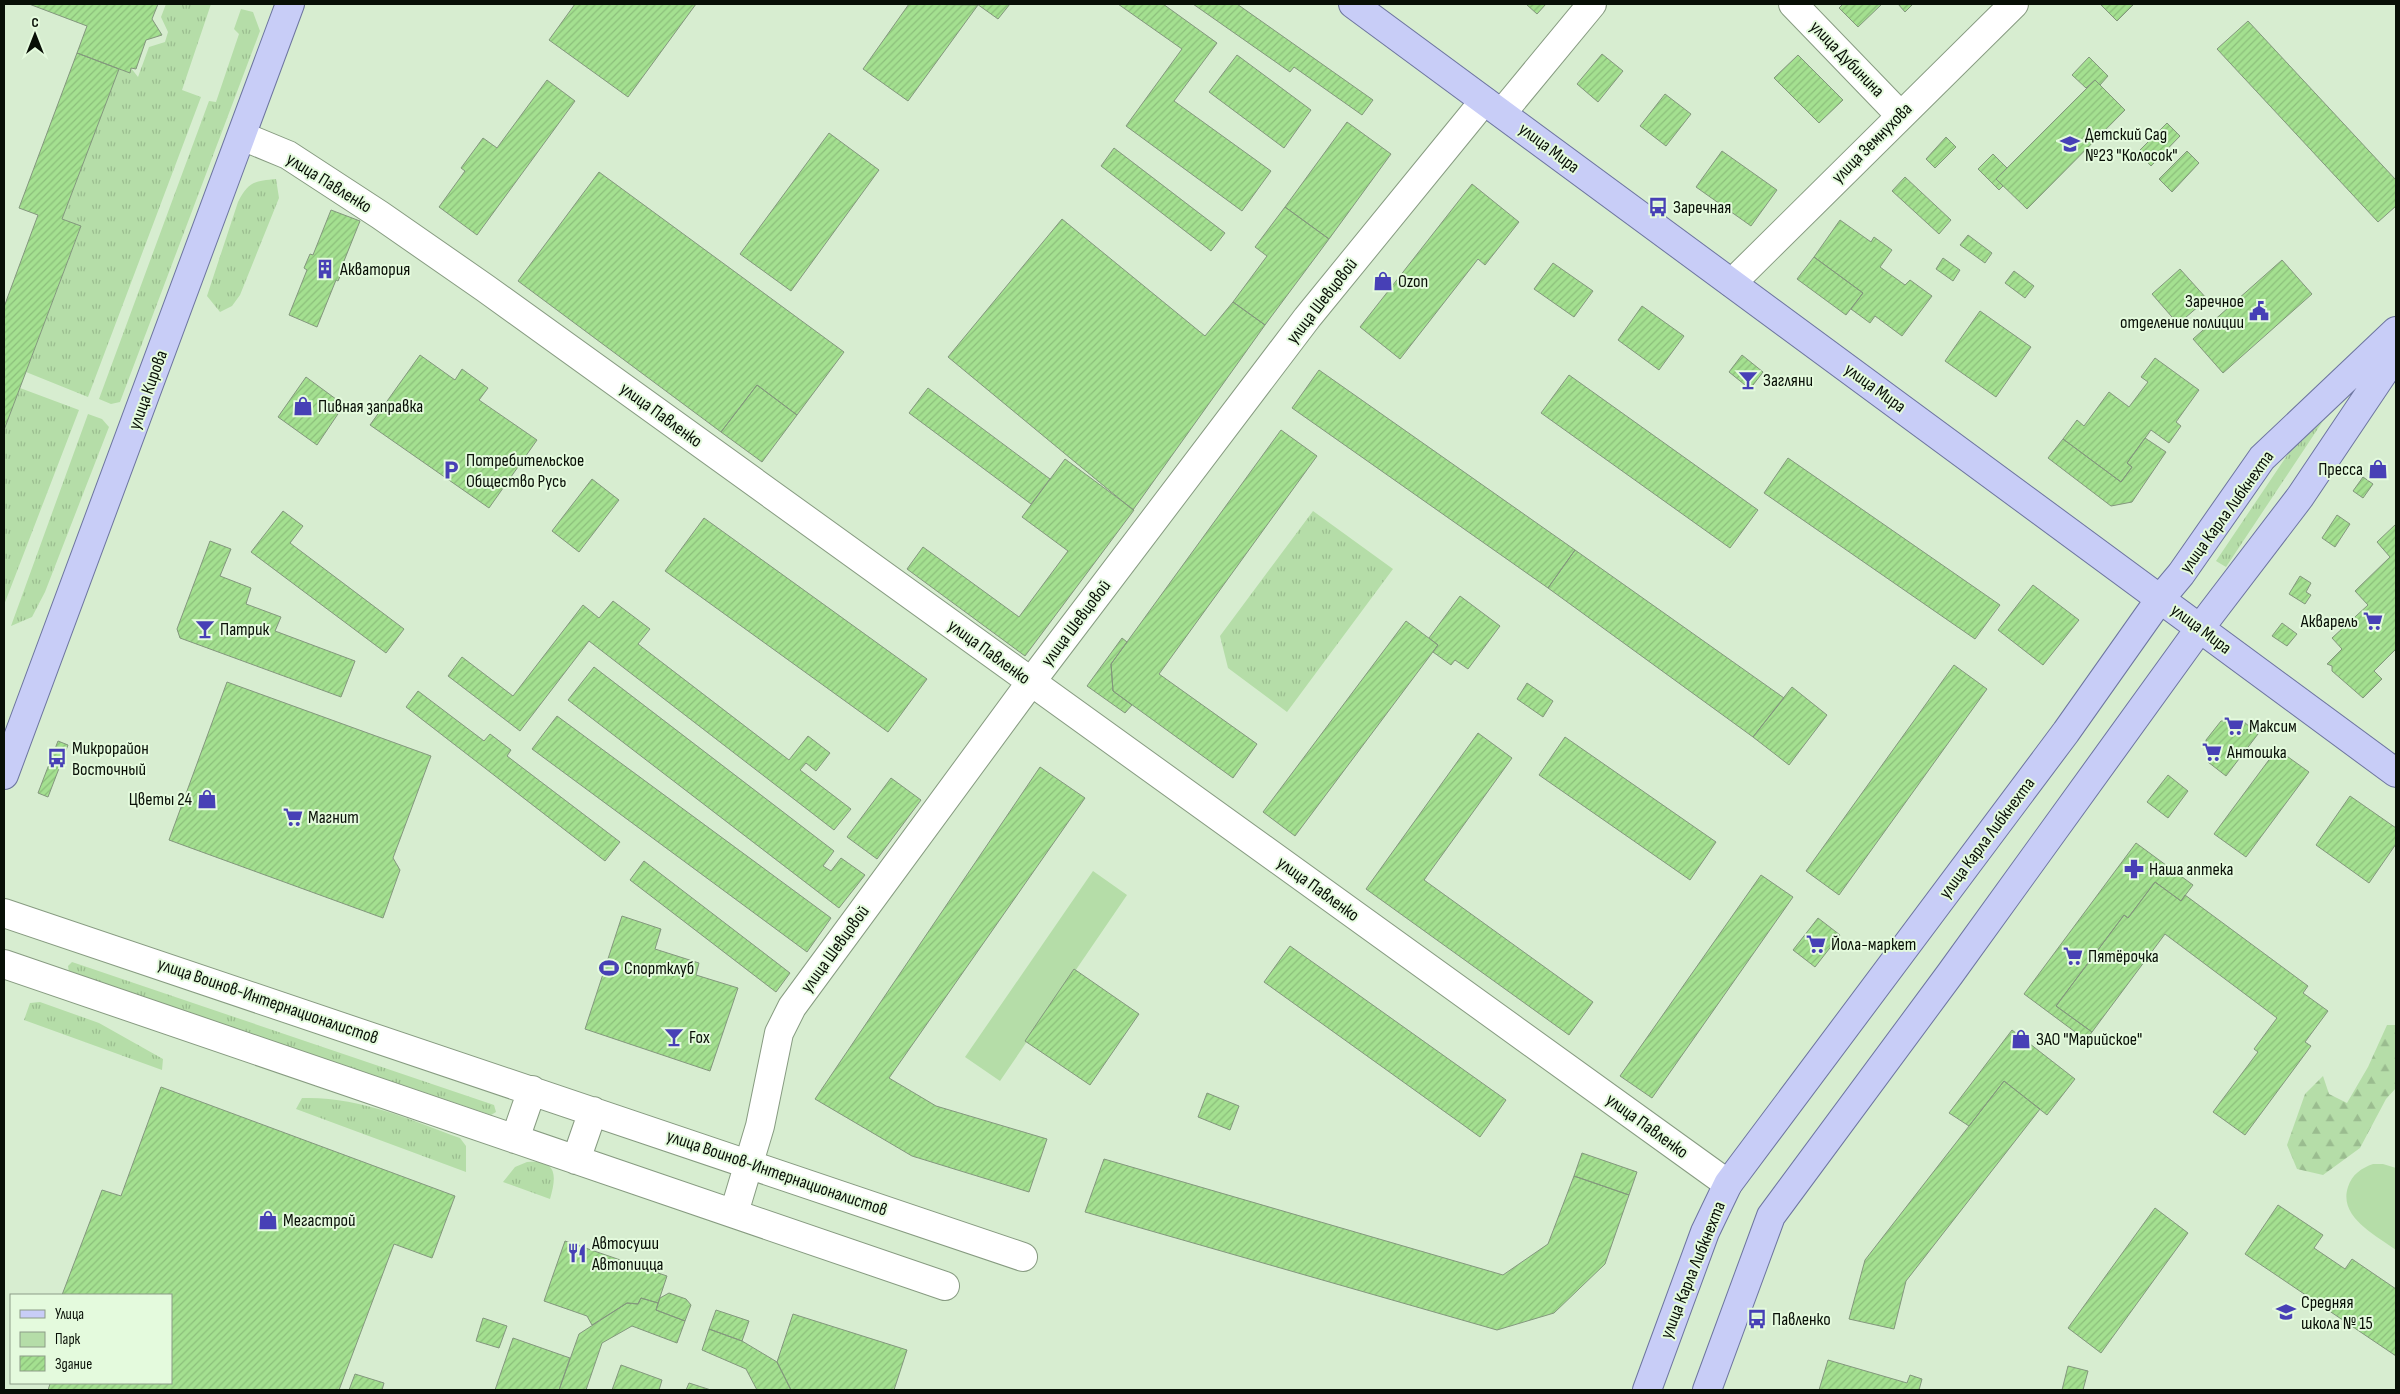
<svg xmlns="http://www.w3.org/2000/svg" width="2400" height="1394" font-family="'Sofia Sans Condensed',sans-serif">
	<defs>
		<pattern id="grass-tufts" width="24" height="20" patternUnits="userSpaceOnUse" patternTransform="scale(1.25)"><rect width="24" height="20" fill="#b5dda8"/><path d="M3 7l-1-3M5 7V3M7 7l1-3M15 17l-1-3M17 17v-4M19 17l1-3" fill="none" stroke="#9abc8f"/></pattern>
		<pattern id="forest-firs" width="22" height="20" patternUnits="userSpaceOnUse" patternTransform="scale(1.25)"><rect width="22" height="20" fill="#b5dda8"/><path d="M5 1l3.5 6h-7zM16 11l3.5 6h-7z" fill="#9abc8f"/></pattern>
		<pattern id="building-hatch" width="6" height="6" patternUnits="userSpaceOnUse" patternTransform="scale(1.25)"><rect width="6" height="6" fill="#a4e090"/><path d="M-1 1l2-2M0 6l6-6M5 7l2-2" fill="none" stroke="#8cbf7b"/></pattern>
	</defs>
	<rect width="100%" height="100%" fill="#d7edd0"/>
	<path fill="url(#grass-tufts)" d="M166 4H211L182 90 201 97 88 397 26 372 81 227 62 219 119 69 130 73 131 68 138 77 149 47 165 42 168 32 161 17Z
		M241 9 253 12 260 31 120 402 111 404 99 399 209 101 216 102 239 34 234 29Z
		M276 179 279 198 240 295 232 306 220 312 207 296 238 202C248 182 254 181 276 179Z
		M20 388 79 410 4 605V430Z
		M88 414 102 419 109 427 45 592 32 617 11 626Z
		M2323 421 2226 567 2216 561 2292 448Z
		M1313 511 1393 569 1287 712 1228 668 1220 636Z
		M72 962 494 1105 496 1112 491 1115 69 972 68 966Z
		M40 1002 99 1023 163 1059 162 1070 24 1020 30 1003Z
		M302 1098C358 1096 409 1119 460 1138L466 1146V1172L296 1109Z
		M527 1162C557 1159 557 1175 550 1199L503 1182 515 1167Z"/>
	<path fill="url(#forest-firs)" d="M2387 1025H2396V1088L2386 1099 2360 1148 2323 1175 2297 1169 2287 1145 2305 1094 2323 1076 2329 1094 2347 1103 2368 1067Z"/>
	<path fill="#b5dda8" d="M1093 871 1127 895 1000 1081 965 1057Z
		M2373 1164H2383L2396 1168V1250C2376 1235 2338 1217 2348 1187 2352 1174 2362 1168 2373 1164Z"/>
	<path fill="url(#building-hatch)" stroke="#83977d" d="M29 4H158L152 19 162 35 146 40 136 69 131 68 130 73 77 53 87 26Z
		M575 4H696L628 97 549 40Z
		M909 4 978 5 908 101 863 69Z
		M977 4H1010L998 19Z
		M1118 4H1163L1217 43 1174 101 1271 171 1242 211 1126 126 1182 49Z
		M1193 4H1237L1373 100 1362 115 1294 67 1290 72Z
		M1526 4H1546L1537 14Z
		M1843 4H1882L1858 27 1839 8Z
		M1898 4H1913L1905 12Z
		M2100 4H2134L2117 21Z
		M2248 21 2396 180V206L2378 222 2217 49Z
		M77 53 119 69 62 219 81 226 4 430V307L38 215 19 208Z
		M1602 54 1623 71 1598 102 1577 84Z
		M1237 55 1311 110 1284 148 1209 92Z
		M1798 55 1843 100 1819 123 1774 78Z
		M2089 57 2108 76 2100 85 2095 80 2086 88 2072 75Z
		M547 80 575 101 477 235 439 207 465 171 461 168 483 138 497 148Z
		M2095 80 2125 110 2027 209 1996 179Z
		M1665 94 1691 114 1666 146 1640 126Z
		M1347 122 1391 154 1329 239 1285 207Z
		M2167 123 2180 136 2151 166 2138 152Z
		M829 133 879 170 791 291 740 254Z
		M1946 137 1956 147 1935 168 1926 159Z
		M1114 148 1225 233 1211 251 1101 166Z
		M1722 151 1777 190 1751 226 1696 187Z
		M2187 151 2199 163 2172 192 2159 179Z
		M1993 154 2007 168 1996 179 2003 186 1999 190 1978 169Z
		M599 172 844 352 797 415 757 385 721 432 518 281Z
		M1905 177 1951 220 1939 234 1892 191Z
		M1472 184 1519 222 1485 265 1478 259 1400 359 1360 327Z
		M1285 207 1329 239 1265 325 1233 302 1267 256 1255 247Z
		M331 210 360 221 342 266 344 267 338 281 336 280 317 327 289 315 307 270 304 268 310 254 313 255Z
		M1062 219 1205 336 1233 302 1265 325 1133 510 948 357Z
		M1840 220 1871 242 1874 237 1892 250 1880 267 1905 285 1910 280 1932 296 1902 336 1875 316 1870 323 1851 309 1863 293 1814 257Z
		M1968 235 1992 253 1985 263 1960 245Z
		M1814 257 1863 293 1846 315 1797 279Z
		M1943 258 1960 270 1953 281 1936 269Z
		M2282 260 2312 294 2223 373 2193 339Z
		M1553 263 1593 291 1574 317 1534 289Z
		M2180 269 2207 299 2178 324 2152 294Z
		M2014 271 2034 286 2025 298 2005 283Z
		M1642 306 1684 336 1659 370 1618 340Z
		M1980 311 2031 347 1996 397 1945 361Z
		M420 355 455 380 462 369 488 388 479 400 537 440 489 508 370 425Z
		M1742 355 1763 372 1750 389 1729 372Z
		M2155 358 2199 390 2176 422 2181 426 2169 443 2151 430 2127 463 2132 467 2121 482 2063 439 2077 420 2084 426 2109 392 2129 407 2148 382 2141 377Z
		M1319 370 1575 550 1548 588 1292 408Z
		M1569 375 1758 510 1730 548 1541 413Z
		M306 377 344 405 317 445 278 417Z
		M757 385 797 415 762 462 721 432Z
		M928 388 1050 479 1031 504 909 413Z
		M1281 430 1317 456 1159 674 1257 744 1233 778 1113 691 1111 664Z
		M2145 438 2166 452 2132 502 2111 506 2048 458 2063 439 2121 482 2132 467 2127 463Z
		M1788 458 2000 605 1975 639 1764 493Z
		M1065 459 1134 510 1025 656 907 569 923 547 1019 617 1068 551 1022 517Z
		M2375 462 2384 469 2377 478 2368 472Z
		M2363 477 2373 484 2363 498 2353 491Z
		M592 479 619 500 579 552 552 531Z
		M283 511 303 526 290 543 404 629 386 653 251 552Z
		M2337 515 2350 524 2335 547 2322 538Z
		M704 518 927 679 888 732 665 571Z
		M2396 524V649L2374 671 2382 679 2363 698 2332 671V666L2327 664 2342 649 2332 638 2368 605 2355 591 2390 557 2377 542Z
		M210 541 231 549 220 576 251 588 246 604 281 617 275 631 355 661 341 697 180 638 177 629Z
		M1575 550 1784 698 1753 737 1548 588Z
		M2300 576 2311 583 2306 592 2311 595 2305 604 2289 594Z
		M2033 585 2079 620 2043 665 1998 630Z
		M1460 596 1500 626 1468 669 1455 660 1451 665 1433 652 1438 645 1429 638Z
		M613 601 650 629 638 644 789 760 808 736 830 753 816 771 806 763 800 770 851 809 834 830 589 641 520 731 448 676 462 657 513 696 583 605 599 618Z
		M1406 621 1438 645 1295 836 1263 812Z
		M2282 623 2297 634 2287 646 2272 636Z
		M1122 638 1127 642 1111 664 1113 691 1132 705 1125 713 1087 686Z
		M1954 665 1987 689 1839 895 1806 871Z
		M594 667 834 851 823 866 831 871 841 858 865 875 839 908 568 700Z
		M227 682 431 756 393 858 400 870 383 918 169 840Z
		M1527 683 1553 701 1543 717 1517 699Z
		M1792 687 1827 715 1789 765 1753 737Z
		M418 691 484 741 490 734 511 750 507 756 620 842 605 861 406 707Z
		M557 716 831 918 807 952 532 749Z
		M2221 721H2243L2258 734 2226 776 2208 762 2206 740Z
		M1478 733 1512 758 1424 880 1593 1002 1569 1035 1366 889Z
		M1565 737 1716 842 1690 880 1539 775Z
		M58 741 68 745 48 797 38 793Z
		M2277 749 2309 772 2246 857 2214 834Z
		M1040 767 1085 798 889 1078 936 1106 1047 1139 1029 1192 912 1156 815 1099Z
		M2168 775 2188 791 2168 818 2147 802Z
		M891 778 921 800 877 859 847 837Z
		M2350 796 2396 828V844L2369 883 2316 845Z
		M2136 843 2193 885 2181 901 2155 882 2128 918 2124 915 2056 1006 2092 1032 2086 1040 2024 994Z
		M644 861 790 973 776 992 630 880Z
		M1761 875 1793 897 1652 1098 1620 1076Z
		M2155 882 2181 901 2185 895 2308 986 2303 993 2328 1011 2305 1042 2311 1046 2245 1135 2213 1112 2258 1052 2254 1049 2277 1018 2165 934 2092 1032 2056 1006 2124 915 2128 918Z
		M622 916 661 929 655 949 699 963 696 975 738 988 710 1071 585 1029Z
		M1818 918 1840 935 1815 967 1793 950Z
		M1290 946 1506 1100 1480 1137 1264 982Z
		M1074 969 1139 1014 1090 1085 1025 1041Z
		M2012 1030 2075 1079 2047 1115 2004 1081 1969 1126 1949 1113Z
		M2004 1081 2040 1109 1906 1281 1894 1329 1849 1319 1865 1260Z
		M161 1087 455 1196 432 1258 394 1244 339 1390H48L50 1384 48 1383H171V1295H62L102 1190 121 1196Z
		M1207 1093 1239 1106 1230 1130 1198 1117Z
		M1582 1153 1637 1172 1629 1195 1574 1176Z
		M1104 1159 1503 1275 1548 1244 1574 1176 1629 1195 1605 1264 1554 1313 1497 1330 1085 1212Z
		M2278 1205 2323 1235 2314 1248 2345 1269 2352 1259 2396 1289V1356L2245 1254Z
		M2155 1208 2188 1233 2101 1353 2068 1328Z
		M565 1241 667 1276 658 1303 641 1298 638 1304 627 1303 592 1325 587 1316 544 1301Z
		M669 1293 686 1299 691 1305 685 1321 656 1310 660 1298Z
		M641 1298 658 1303 656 1310 685 1321 677 1343 632 1326 602 1343 586 1390H559L579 1334 627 1303 638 1304Z
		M716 1310 749 1321 742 1341 709 1329Z
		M793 1314 907 1350 894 1390H791L777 1362Z
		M483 1318 507 1326 499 1348 476 1341Z
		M709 1329 742 1341 777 1362 791 1390H757L746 1369 702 1350Z
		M513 1338 570 1358 559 1390H495Z
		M1828 1360 1907 1383 1910 1375 1922 1379 1919 1390H1819Z
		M621 1365 662 1380 659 1390H612Z
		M2068 1366 2088 1371 2083 1390H2062Z
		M355 1374 384 1383 382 1390H349Z
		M689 1383 711 1390H686Z"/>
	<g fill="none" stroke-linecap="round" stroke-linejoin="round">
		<defs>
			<path id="minor" d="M1793 4 1900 115
				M1502 113 1592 4
				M242 136 288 155 380 215 485 288 1728 1184
				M1732 283 2014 4
				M4 913 1023 1257
				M4 964 945 1286
				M515 1139 532 1090
				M576 1160 593 1111
				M734 1213 760 1126 779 1033 792 1007 1031 682 1307 318 1484 101"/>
			<path id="major" d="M1353 4 2396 773
				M4 775 290 4
				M1647 1390 1705 1232 1728 1184 2066 732 2160 599 2181 574 2262 458 2396 331
				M1707 1390 1771 1216 1950 974 2200 628 2300 497 2396 354"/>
		</defs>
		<use href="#minor" stroke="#879b81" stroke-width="30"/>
		<use href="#major" stroke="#6d759f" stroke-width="30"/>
		<use href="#minor" stroke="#fff" stroke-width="28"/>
		<use href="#major" stroke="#c8cdf7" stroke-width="28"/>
	</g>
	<defs>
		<symbol id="school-bare" viewBox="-9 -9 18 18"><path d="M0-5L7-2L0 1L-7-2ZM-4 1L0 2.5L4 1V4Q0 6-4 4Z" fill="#4740b6" stroke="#e4fadd" stroke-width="2.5" paint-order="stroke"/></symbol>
		<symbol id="bus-bare" viewBox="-9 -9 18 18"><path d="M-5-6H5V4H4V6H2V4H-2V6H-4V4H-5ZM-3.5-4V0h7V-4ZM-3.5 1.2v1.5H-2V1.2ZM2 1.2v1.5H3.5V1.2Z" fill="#4740b6" stroke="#e4fadd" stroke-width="2.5" paint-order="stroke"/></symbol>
		<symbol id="building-bare" viewBox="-9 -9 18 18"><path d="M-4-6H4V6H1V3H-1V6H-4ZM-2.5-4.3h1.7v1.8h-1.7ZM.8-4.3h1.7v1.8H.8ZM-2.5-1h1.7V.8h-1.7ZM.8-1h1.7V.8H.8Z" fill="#4740b6" stroke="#e4fadd" stroke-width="2.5" paint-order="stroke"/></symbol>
		<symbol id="shop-bare" viewBox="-9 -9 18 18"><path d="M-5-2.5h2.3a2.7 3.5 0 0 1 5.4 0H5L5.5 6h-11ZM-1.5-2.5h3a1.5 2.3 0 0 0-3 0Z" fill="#4740b6" stroke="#e4fadd" stroke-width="2.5" paint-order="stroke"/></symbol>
		<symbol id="civic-bare" viewBox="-9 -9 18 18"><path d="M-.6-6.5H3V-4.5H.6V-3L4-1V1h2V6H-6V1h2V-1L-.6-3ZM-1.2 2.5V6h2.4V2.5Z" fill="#4740b6" stroke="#e4fadd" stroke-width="2.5" paint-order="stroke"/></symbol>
		<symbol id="bar-bare" viewBox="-9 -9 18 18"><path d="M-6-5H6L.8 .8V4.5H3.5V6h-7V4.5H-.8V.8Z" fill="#4740b6" stroke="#e4fadd" stroke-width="2.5" paint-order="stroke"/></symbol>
		<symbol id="parking-bare" viewBox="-9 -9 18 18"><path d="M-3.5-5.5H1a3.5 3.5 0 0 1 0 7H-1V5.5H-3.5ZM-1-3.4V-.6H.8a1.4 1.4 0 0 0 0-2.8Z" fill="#4740b6" stroke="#e4fadd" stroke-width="2.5" paint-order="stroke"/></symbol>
		<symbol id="supermarket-bare" viewBox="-9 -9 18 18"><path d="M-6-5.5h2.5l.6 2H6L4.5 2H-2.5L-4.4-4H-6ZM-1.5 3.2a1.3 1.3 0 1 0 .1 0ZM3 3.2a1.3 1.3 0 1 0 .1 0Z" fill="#4740b6" stroke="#e4fadd" stroke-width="2.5" paint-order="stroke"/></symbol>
		<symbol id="pharmacy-bare" viewBox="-9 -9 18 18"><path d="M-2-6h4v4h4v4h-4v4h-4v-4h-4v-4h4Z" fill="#4740b6" stroke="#e4fadd" stroke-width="2.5" paint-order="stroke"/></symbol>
		<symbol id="stadium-bare" viewBox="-9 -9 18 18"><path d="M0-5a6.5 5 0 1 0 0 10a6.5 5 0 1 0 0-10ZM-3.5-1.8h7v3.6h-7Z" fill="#4740b6" stroke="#e4fadd" stroke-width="2.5" paint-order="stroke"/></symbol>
		<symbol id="restaurant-bare" viewBox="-9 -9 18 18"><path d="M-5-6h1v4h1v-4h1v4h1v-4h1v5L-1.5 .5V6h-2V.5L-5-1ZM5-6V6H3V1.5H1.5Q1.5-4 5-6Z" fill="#4740b6" stroke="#e4fadd" stroke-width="2.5" paint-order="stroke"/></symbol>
	</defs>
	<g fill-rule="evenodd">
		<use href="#school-bare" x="2056" y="130" width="28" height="28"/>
		<use href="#bus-bare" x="1644" y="193" width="28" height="28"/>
		<use href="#building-bare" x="311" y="255" width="28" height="28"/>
		<use href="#shop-bare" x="1369" y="267" width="28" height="28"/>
		<use href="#civic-bare" x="2245" y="297" width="28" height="28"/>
		<use href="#bar-bare" x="1734" y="366" width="28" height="28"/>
		<use href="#shop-bare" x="289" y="392" width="28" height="28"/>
		<use href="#shop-bare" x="2364" y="455" width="28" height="28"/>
		<use href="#parking-bare" x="437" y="456" width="28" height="28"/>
		<use href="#supermarket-bare" x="2359" y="607" width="28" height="28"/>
		<use href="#bar-bare" x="191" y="615" width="28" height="28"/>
		<use href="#supermarket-bare" x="2220" y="712" width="28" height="28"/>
		<use href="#supermarket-bare" x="2198" y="738" width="28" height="28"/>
		<use href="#bus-bare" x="43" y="744" width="28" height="28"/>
		<use href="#shop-bare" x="193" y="785" width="28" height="28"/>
		<use href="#supermarket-bare" x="279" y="803" width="28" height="28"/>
		<use href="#pharmacy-bare" x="2120" y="855" width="28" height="28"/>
		<use href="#supermarket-bare" x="1802" y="930" width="28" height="28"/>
		<use href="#supermarket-bare" x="2059" y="942" width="28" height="28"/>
		<use href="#stadium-bare" x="595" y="954" width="28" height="28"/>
		<use href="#bar-bare" x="660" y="1023" width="28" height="28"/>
		<use href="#shop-bare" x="2007" y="1025" width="28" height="28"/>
		<use href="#shop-bare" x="254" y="1206" width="28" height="28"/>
		<use href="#restaurant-bare" x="563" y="1239" width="28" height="28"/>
		<use href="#school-bare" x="2272" y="1298" width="28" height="28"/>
		<use href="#bus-bare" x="1743" y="1305" width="28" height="28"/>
	</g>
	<g text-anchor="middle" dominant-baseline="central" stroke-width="4" stroke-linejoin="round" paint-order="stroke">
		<g font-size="18" fill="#080f06" stroke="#e4fadd">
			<text transform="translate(1847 59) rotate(46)">улица Дубинина</text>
			<text transform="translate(1872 143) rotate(-45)">улица Земнухова</text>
			<text transform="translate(1549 148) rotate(37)">улица Мира</text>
			<text transform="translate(329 183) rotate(32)">улица Павленко</text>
			<text transform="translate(1322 301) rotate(-52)">улица Шевцовой</text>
			<text transform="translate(1875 388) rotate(36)">улица Мира</text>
			<text transform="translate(148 390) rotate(-70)">улица Кирова</text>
			<text transform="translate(661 415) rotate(36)">улица Павленко</text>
			<text transform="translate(2227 512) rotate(-54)">улица Карла Либкнехта</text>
			<text transform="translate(1076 623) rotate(-53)">улица Шевцовой</text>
			<text transform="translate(2201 629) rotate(37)">улица Мира</text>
			<text transform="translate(989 652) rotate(36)">улица Павленко</text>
			<text transform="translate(1987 838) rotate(-53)">улица Карла Либкнехта</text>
			<text transform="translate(1318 889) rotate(36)">улица Павленко</text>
			<text transform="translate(835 949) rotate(-54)">улица Шевцовой</text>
			<text transform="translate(268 1001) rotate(19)">улица Воинов-Интернационалистов</text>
			<text transform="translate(1647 1126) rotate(36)">улица Павленко</text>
			<text transform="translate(777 1173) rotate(19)">улица Воинов-Интернационалистов</text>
			<text transform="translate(1693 1270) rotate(-68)">улица Карла Либкнехта</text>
		</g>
		<g font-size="18" fill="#080f06" stroke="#e4fadd" text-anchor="start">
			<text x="2085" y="134">Детский Сад<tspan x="2085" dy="21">№23 "Колосок"</tspan></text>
			<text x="1673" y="207">Заречная</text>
			<text x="340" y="269">Акватория</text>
			<text x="1398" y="281">Ozon</text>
			<text x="2244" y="301" text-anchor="end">Заречное<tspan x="2244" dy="21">отделение полиции</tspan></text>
			<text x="1763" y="380">Загляни</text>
			<text x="318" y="406">Пивная заправка</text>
			<text x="466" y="460">Потребительское<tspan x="466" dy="21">Общество Русь</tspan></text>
			<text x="2363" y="469" text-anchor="end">Пресса</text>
			<text x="2358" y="621" text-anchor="end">Акварель</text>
			<text x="220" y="629">Патрик</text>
			<text x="2249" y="726">Максим</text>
			<text x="72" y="748">Микрорайон<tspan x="72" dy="21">Восточный</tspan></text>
			<text x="2227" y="752">Антошка</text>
			<text x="192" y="799" text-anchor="end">Цветы 24</text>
			<text x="308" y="817">Магнит</text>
			<text x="2149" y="869">Наша аптека</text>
			<text x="1831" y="944">Йола-маркет</text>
			<text x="2088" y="956">Пятёрочка</text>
			<text x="624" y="968">Спортклуб</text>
			<text x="689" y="1037">Fox</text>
			<text x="2036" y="1039">ЗАО "Марийское"</text>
			<text x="283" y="1220">Мегастрой</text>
			<text x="592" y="1243">Автосуши<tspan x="592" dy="21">Автопицца</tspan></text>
			<text x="2301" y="1302">Средняя<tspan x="2301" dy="21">школа № 15</tspan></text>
			<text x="1772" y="1319">Павленко</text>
		</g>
	</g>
	<rect width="2400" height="1394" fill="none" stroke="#080f06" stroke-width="10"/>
	<rect x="10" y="1294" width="162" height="90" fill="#e4fadd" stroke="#8c9c87"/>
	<rect x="20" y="1310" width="25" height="8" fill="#c8cdf7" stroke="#8c9c87"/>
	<text x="55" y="1319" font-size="15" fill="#080f06">Улица</text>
	<rect x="20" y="1332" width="25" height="15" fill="#b5dda8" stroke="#8c9c87"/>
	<text x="55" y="1344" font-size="15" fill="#080f06">Парк</text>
	<rect x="20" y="1356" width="25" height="15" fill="url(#building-hatch)" stroke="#8c9c87"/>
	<text x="55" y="1369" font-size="15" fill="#080f06">Здание</text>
	<g transform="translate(35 35)" stroke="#e4fadd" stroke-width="4" paint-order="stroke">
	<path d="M0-4L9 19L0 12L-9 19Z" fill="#080f06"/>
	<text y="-8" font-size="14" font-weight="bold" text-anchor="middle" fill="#080f06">С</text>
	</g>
</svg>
